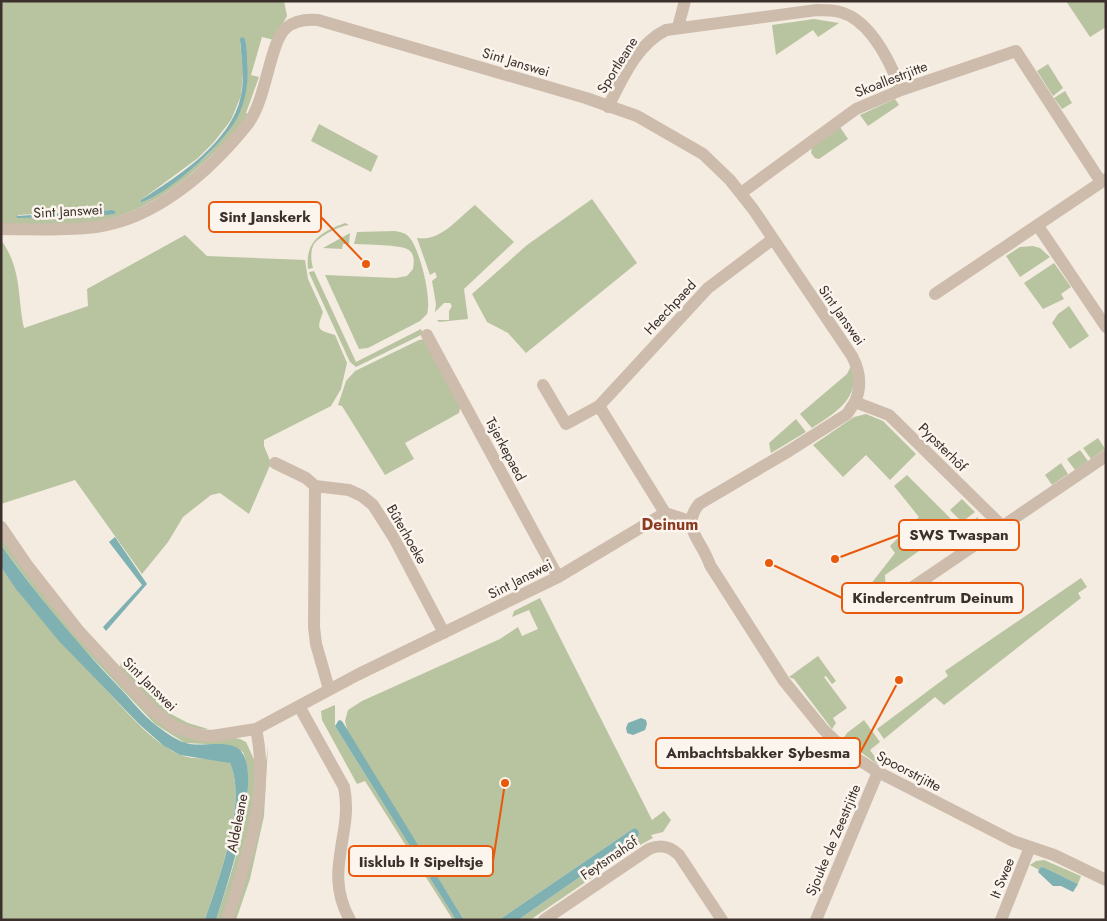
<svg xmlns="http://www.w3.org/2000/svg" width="1107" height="921" font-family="Jost,sans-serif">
	<rect width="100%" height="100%" fill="#f4ebe1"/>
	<path fill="#b8c4a0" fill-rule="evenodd" d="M1 1H284L287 16 274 40 262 37 251 75 259 77 246 113 249 115C240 128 229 138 218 149 182 185 141 216 89 223 61 227 30 224 1 224ZM244 37C247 44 247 52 247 60 252 115 215 153 173 183 163 190 152 199 140 203L141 200 198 158 214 142 231 120 241 96 243 72 240 43ZM112 210 90 217 18 218V215Z
		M1066 1H1106V27L1090 37Z
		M814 19 839 23 818 37 813 30 776 55 772 25Z
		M1048 64 1063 88 1053 96 1037 71Z
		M1065 91 1072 103 1062 109 1054 98Z
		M895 99 899 105 868 126 860 115Z
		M319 124 378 156 371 172 311 141Z
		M840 127 848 139 819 159 815 158 811 153 812 147Z
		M592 199 637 263 526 353 508 333 487 322 472 294 527 245Z
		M475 205 514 242 464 289 468 319 439 322 437 320H449V311L452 306 450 303H444L435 312 436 304 432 281 437 277 435 272 430 275 417 238C441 242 458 218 475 205Z
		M345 223 349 225C339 226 320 236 314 244 310 251 311 261 313 268L308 269C305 241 321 232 345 223Z
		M395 231C400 232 406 233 409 237 420 249 432 299 427 314L420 321 368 348 359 349 325 275 396 278 407 276 413 269C414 262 415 255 409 250 400 244 366 245 354 244L357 232Z
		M350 233 349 244H343L342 249 323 248Z
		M185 235 207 256 305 260 308 279 323 312C317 329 316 330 335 335L347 363 341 389 331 406 264 440V446L271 463 249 514 220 493 211 495 183 517 168 542 142 574 75 480 1 504V240C22 269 17 295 24 328L88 306 87 289Z
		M1033 246 1040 248 1050 257 1020 277 1006 256 1020 247Z
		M1054 263 1071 287 1061 294 1064 299 1043 309 1024 283Z
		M314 271 356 362 421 329 423 334 356 367 350 362 310 275 309 272Z
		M1069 306 1089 336 1070 349 1052 323 1058 314Z
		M426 339 461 404 459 413 405 443 414 459 385 475 342 406 338 405 346 381 355 371 419 340Z
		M851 366C863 398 833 414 812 428L800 414 847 374Z
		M866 414 883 421 916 454 890 480 866 455 843 477 813 445 854 417Z
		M796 419 806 432 771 453 769 443Z
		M1098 438 1105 449 1091 459 1083 448Z
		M1080 450 1088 461 1075 470 1067 459Z
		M1061 463 1068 474 1052 485 1045 475Z
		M907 475 957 525 924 548 907 528 919 517 894 486Z
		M962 499 975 512 962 522 950 510Z
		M978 517 977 532 967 539 960 529Z
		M903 533 919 551 885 575 886 596 877 601 871 592 864 597 863 594 895 553 890 546Z
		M1 537 160 723 240 739 246 742 256 764 251 819 223 920H216C230 877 260 794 243 752L226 745 185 743 155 724 62 626 1 545Z
		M1 567C32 612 70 652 107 691 129 714 150 740 178 754 194 762 215 755 230 763 248 803 218 879 205 920H1Z
		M1081 578 1087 587 1078 593 1081 598 944 705 935 697 884 739 877 729 948 676 945 671Z
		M540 598 652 820 664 811 671 820 663 832 651 835 653 838 640 845 530 920H518L636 838 634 828 499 920H464L348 733 345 721 348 710 362 701 500 639 518 627 522 636 538 629 529 610 512 617 514 611Z
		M818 656 836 681 832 684 826 676 824 677 847 708 833 718 836 723 832 729 794 679 789 677Z
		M121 662 169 713 188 723 208 729C171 734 142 691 120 668Z
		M335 705V726L456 920H453L365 781 357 784 322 720 321 711Z
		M864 720 880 742 870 750 878 761 877 764 843 739 847 733Z
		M268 746 264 816 250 879 236 920H231L263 786Z
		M1044 860 1081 876 1078 884 1043 867 1039 870 1030 865 1036 861Z"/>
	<path fill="#7fb0b2" d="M244 37C247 43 247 52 247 59 249 76 247 96 240 112 229 140 169 194 140 203L141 200C178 176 231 143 241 96 245 76 241 58 240 38Z
		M112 210 116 212 114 214 90 217 18 218 16 216Z
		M115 537 147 584 106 631 103 627 142 585 109 542Z
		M1 545C37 595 75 641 117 685 130 698 142 715 157 726 165 732 176 740 186 743 201 748 234 737 243 754 261 785 227 885 216 920H205C218 880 248 803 230 763L180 755 164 746 139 724 58 640 16 589 1 567Z
		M641 718 646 720 647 724 645 730 633 735 627 733 626 728 628 723Z
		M339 720 342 721 464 920H456L335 726Z
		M634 828 638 830 639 834 636 838 518 920H499Z
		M1043 867 1078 884 1073 892 1061 886H1053L1038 872 1040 868Z"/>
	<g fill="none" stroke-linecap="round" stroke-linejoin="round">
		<path stroke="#cdbbac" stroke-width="12" d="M678 27 685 1
			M608 107C622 79 637 44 666 30L817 10C825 10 833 10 840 12 871 20 891 64 901 90
			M741 193 856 109 901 90 1016 51 1101 182
			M1038 226 1106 327
			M1 229C32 229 65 231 96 227 156 219 210 171 247 125 267 100 269 43 286 28 295 20 306 19 318 20L586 98 637 116 703 154 730 180 753 209 852 356C860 371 862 386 855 402L889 415 1002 526
			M935 294 1106 179
			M427 335 558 577
			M543 385 566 424 599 406
			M275 463 306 478 315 486 349 490 362 496 373 505 394 538 444 633
			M315 486 314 627 316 644 329 689
			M665 513 599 406 708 288 773 239
			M1 527 27 565 78 630 152 710 176 728 200 735 212 736 256 729 357 675 558 577 665 513 690 521
			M901 595 1106 456
			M299 706 344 787C354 835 322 870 350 920
			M227 920C247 859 270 793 256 729
			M544 920 649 849C661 844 670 846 679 855L722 920
			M816 920 878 772
			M1001 920 1030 847"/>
		<path stroke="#cdbbac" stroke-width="12" d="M855 402 847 414 789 451 699 504C680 528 702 540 710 565L784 681 823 729 848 753 878 772 1013 841 1054 855 1106 880"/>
	</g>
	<g text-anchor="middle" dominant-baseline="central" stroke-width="5" stroke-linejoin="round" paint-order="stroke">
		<g font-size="14" fill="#3b302b" stroke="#fbf5ee">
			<text transform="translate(516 62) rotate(17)">Sint Janswei</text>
			<text transform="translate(617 65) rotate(-58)">Sportleane</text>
			<text transform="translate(891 79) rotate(-21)">Skoallestrjitte</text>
			<text transform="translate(68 211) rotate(-3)">Sint Janswei</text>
			<text transform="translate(670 307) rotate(-47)">Heechpaed</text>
			<text transform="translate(842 315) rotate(55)">Sint Janswei</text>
			<text transform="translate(943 447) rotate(45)">Pypsterhôf</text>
			<text transform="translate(506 449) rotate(62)">Tsjerkepaed</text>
			<text transform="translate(407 534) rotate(60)">Bûterhoeke</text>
			<text transform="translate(520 579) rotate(-27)">Sint Janswei</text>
			<text transform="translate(150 684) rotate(45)">Sint Janswei</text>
			<text transform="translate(909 771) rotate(28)">Spoorstrjitte</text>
			<text transform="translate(237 823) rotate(-79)">Aldeleane</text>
			<text transform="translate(833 840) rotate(-67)">Sjouke de Zeestrjitte</text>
			<text transform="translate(609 858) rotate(-34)">Feytsmahôf</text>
			<text transform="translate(1002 878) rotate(-68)">It Swee</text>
		</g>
		<g font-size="16" font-weight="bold" fill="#8c3b22" stroke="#fbf5ee">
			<text x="670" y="524">Deinum</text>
		</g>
	</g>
	<path fill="none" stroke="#e8590c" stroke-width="2" d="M366 264L321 217M835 559L899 535M769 563L842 598M899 680L860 753M505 783L493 861"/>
	<g fill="#e8590c" stroke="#fbf5ee" stroke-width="2">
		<circle cx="366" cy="264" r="5"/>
		<circle cx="835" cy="559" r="5"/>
		<circle cx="769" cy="563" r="5"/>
		<circle cx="899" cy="680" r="5"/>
		<circle cx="505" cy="783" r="5"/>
	</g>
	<g fill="#fbf5ee" stroke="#e8590c" stroke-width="2">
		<rect x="209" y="202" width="112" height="30" rx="5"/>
		<rect x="899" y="520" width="120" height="30" rx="5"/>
		<rect x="842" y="583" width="181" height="30" rx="5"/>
		<rect x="656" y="738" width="204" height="30" rx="5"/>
		<rect x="349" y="846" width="144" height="30" rx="5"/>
	</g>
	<g font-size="15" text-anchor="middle" font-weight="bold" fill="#3b302b">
		<text x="265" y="222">Sint Janskerk</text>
		<text x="959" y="540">SWS Twaspan</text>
		<text x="933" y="603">Kindercentrum Deinum</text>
		<text x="758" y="758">Ambachtsbakker Sybesma</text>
		<text x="421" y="867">Iisklub It Sipeltsje</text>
	</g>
	<rect width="1107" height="921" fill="none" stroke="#3b302b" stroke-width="5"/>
</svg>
